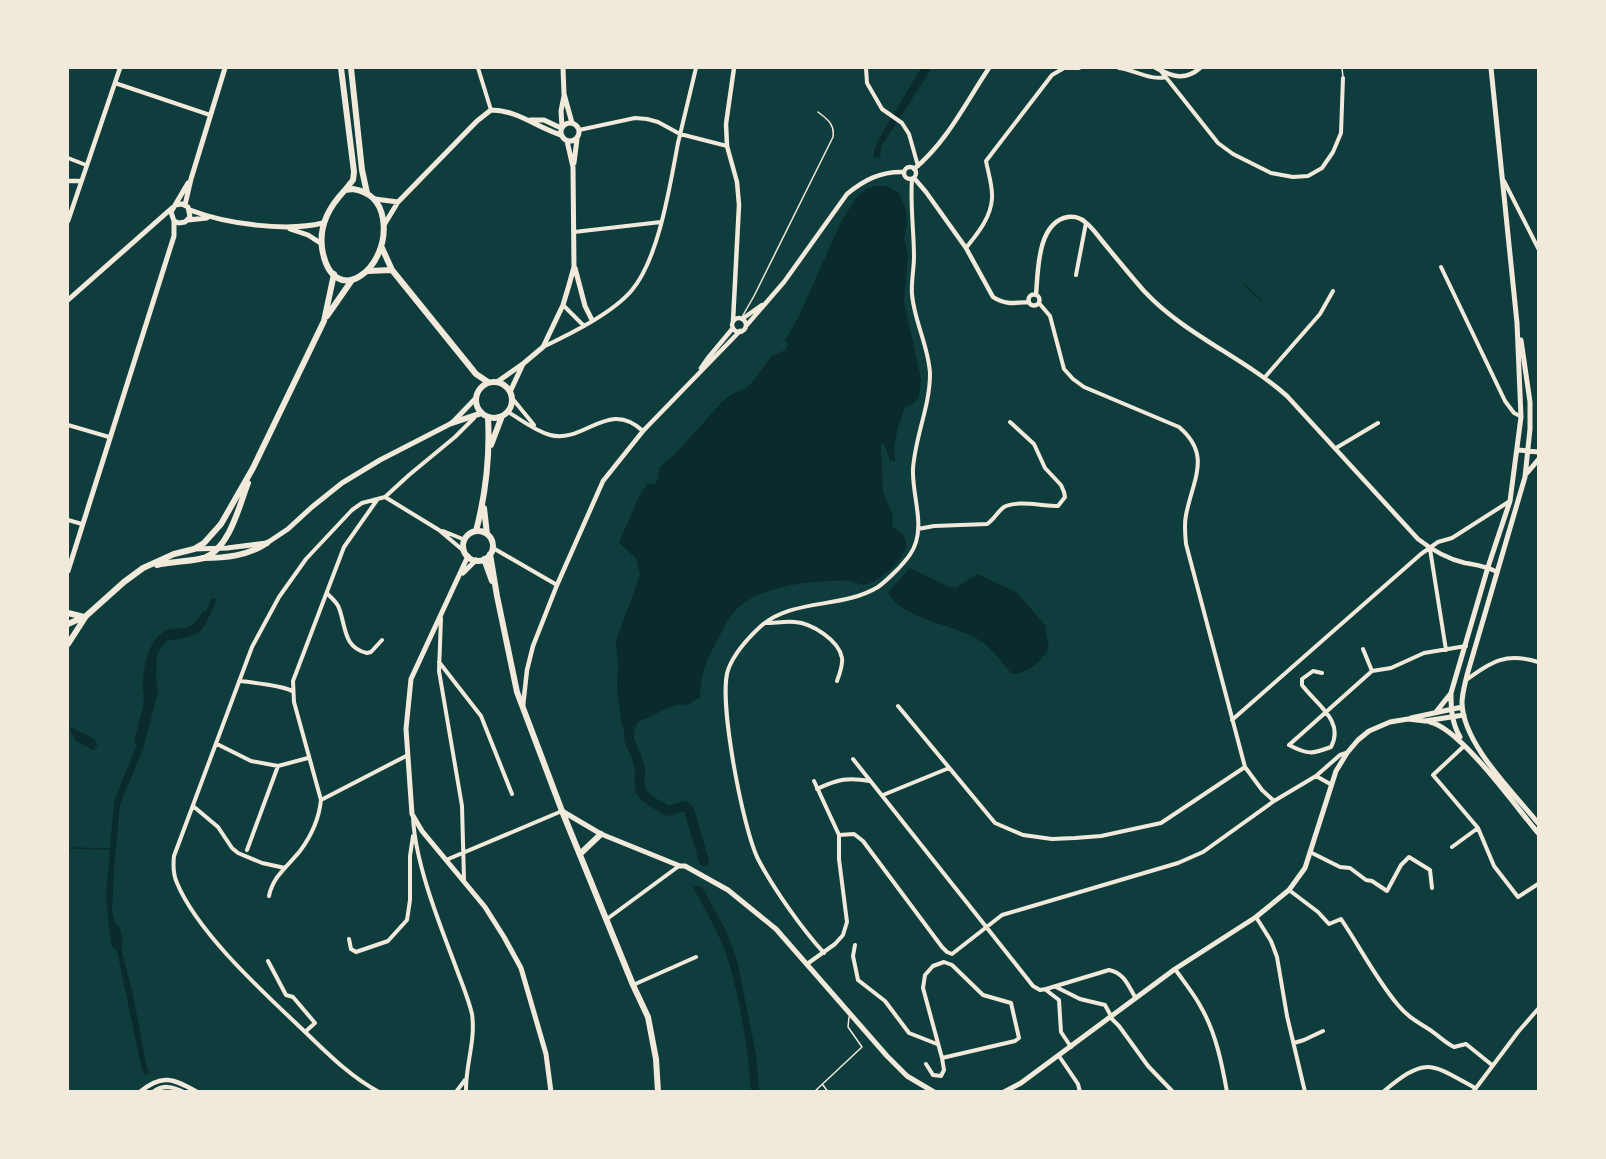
<svg xmlns="http://www.w3.org/2000/svg" width="1606" height="1159" font-family="Mulish,sans-serif">
	<rect width="100%" height="100%" fill="#0f3d3e"/>
	<path fill="#0a2a2b" d="M921 68H932L882 145 880 157 874 158V151L877 142Z
		M876 186H887L899 193 906 210 907 226 904 238 908 256 904 302 921 379 919 398 911 405 905 407 898 427 894 448 895 462 890 460 884 444 881 445 883 492 893 516 892 526C899 533 903 530 906 542 909 556 880 581 868 584 861 586 857 582 850 581 845 580 838 581 832 581 804 582 757 587 736 610 729 617 724 628 719 637 707 659 701 671 700 697L690 704 675 705 629 726 622 727 617 688 618 664 616 641 640 575 636 558 619 543 639 496 647 484H654L658 480 659 468 677 452 721 403 732 394 748 387 772 356 785 350 788 345 785 341 799 316 841 222 856 198 866 189Z
		M910 568 947 586 956 588 977 574 1016 592 1045 625 1049 649C1041 661 1028 674 1012 674 1000 660 990 645 972 636 949 624 898 617 888 592Z
		M212 598 217 600C199 636 207 634 166 641L157 654 156 678 158 692 143 749 120 804 114 869 112 911 116 925 120 928 123 943 121 949 133 995 147 1069 149 1073 146 1076 142 1070 117 951 111 945 106 897 114 801 137 745 134 743C137 728 143 712 144 697 144 693 142 688 143 683 144 666 147 645 162 633 179 621 187 640 203 611H206Z
		M68 726 94 739 98 746H93L97 748 93 750 76 741Z
		M698 886 702 887 726 931 737 960 756 1054 759 1091H751C748 1049 741 1003 729 963 721 936 706 911 693 887Z"/>
	<g fill="none" stroke-linecap="round" stroke-linejoin="round">
		<path stroke="#0a2a2b" stroke-width="1.5" d="M1244 284 1262 301
			M68 848 112 849"/>
		<path stroke="#0a2a2b" stroke-width="10" d="M636 714C619 745 637 743 640 771 641 780 637 784 642 793 646 799 662 808 668 811L685 806 689 810 704 861"/>
		<path stroke="#f1e9da" stroke-width="1.5" d="M1342 68 1343 77
			M742 317 754 296 833 137C835 124 827 119 818 112
			M823 1085 828 1092
			M814 1092 862 1047 848 1027 849 1017"/>
		<path stroke="#f1e9da" stroke-width="4" d="M478 68 491 110
			M866 68 867 83 882 109 902 123 909 134 918 166
			M1119 68C1135 70 1151 81 1166 77
			M1161 71 1218 143 1233 154 1271 173 1293 177 1308 176 1322 168 1333 152 1341 133 1343 78
			M115 83 210 115
			M579 130 635 118 647 119 658 122 680 134 727 146
			M68 158 86 165
			M1504 181 1538 248
			M574 232 661 222
			M966 248C977 234 991 218 992 198 993 187 988 172 986 161L1052 75 1064 68H1079
			M1441 267 1505 401 1514 413 1520 416
			M1076 275 1086 223
			M1039 303 1050 316 1064 369 1073 379 1084 387 1179 427C1212 455 1193 479 1186 515 1184 524 1185 534 1186 544L1245 767 1262 790 1274 801
			M563 305 584 326
			M543 347C570 334 613 313 632 290 659 258 670 185 678 143 684 118 690 93 696 68
			M1265 377 1320 314 1333 291
			M512 398 534 425
			M508 412C520 419 535 431 550 435 585 444 608 398 643 431
			M68 425 109 437
			M1336 448 1378 423
			M385 497 439 530 465 552
			M68 520 82 524
			M918 529 934 526 987 524C994 520 997 512 1004 507 1016 500 1043 506 1058 506L1065 497 1064 492 1061 485 1045 468 1034 444 1010 422
			M443 531 465 540
			M493 548 557 585
			M1430 549 1446 650
			M327 593C331 598 337 602 339 608 346 626 343 648 367 653L371 652 382 640
			M441 618 439 671 462 806 464 879
			M766 623C775 623 785 621 795 622 811 623 839 640 842 658 843 665 840 673 837 681
			M1363 649 1372 671
			M439 662 481 716 512 794
			M1322 673 1313 671 1302 679V685C1316 704 1345 721 1331 747 1312 754 1308 755 1289 745L1372 671 1391 668 1424 653 1466 646
			M1466 680C1493 661 1506 652 1538 662
			M239 681C250 682 284 686 292 691
			M898 706 995 823 1023 835 1052 839 1075 838 1101 836 1161 823 1245 767
			M1232 720 1421 554 1438 542 1452 538 1510 501
			M217 744 251 761 278 766
			M1464 746 1433 775 1478 828 1494 866 1518 897 1538 884
			M853 759 1033 986 1040 990 1046 989 1109 970C1124 973 1128 985 1135 997
			M1316 776 1332 785
			M817 789C838 779 848 777 870 781
			M883 795 949 768
			M321 800 408 755
			M193 806 218 827 232 848 238 853 262 863 285 868
			M413 817C415 862 438 920 454 962 460 979 468 997 472 1014 476 1041 465 1066 466 1092
			M839 835 854 834 863 841 942 947 947 952 952 954 1002 915 1178 863 1203 852 1274 801 1316 776 1340 755 1346 753
			M1452 847 1478 828
			M247 850 278 766 308 758
			M1310 852 1340 867 1350 868 1366 880 1372 881 1387 891 1401 865 1409 857 1430 870 1432 888
			M446 860 562 811
			M1289 890 1318 912 1329 924 1341 919C1360 947 1376 979 1398 1005 1407 1016 1416 1021 1427 1028 1437 1034 1444 1042 1454 1047L1466 1044 1492 1065
			M269 896C273 876 288 866 300 851 312 835 319 819 321 800L294 702 293 681 344 547 377 500
			M1256 917 1271 941 1277 957 1287 1016 1305 1092
			M607 919 679 866
			M349 939 351 949 356 952 388 941 407 920 410 900V856L413 836
			M855 945 853 956 858 980 885 1001 909 1033 937 1044
			M824 953C802 929 773 888 758 859 743 829 718 700 728 670 734 653 748 638 761 626 793 598 842 609 878 587 885 582 892 575 898 569 905 561 913 553 916 542 923 520 912 493 913 469 915 437 930 406 930 374 929 347 914 321 912 294 911 282 914 269 914 257 914 231 910 205 912 179
			M268 961 286 995 293 997 315 1023 305 1032
			M807 964 835 944 843 935 847 922 839 859V835L814 781
			M1175 969C1184 982 1195 995 1202 1009 1216 1034 1222 1064 1227 1092
			M633 985 696 957
			M1056 987 1080 999 1105 1005 1111 1016
			M1046 990 1059 1000 1061 1032 1071 1047
			M1110 1017 1119 1026 1148 1066 1173 1092
			M1294 1043 1304 1040 1323 1031
			M1059 1056 1078 1084 1080 1092
			M926 1064 933 1075 941 1076 944 1070 942 1058 923 988 925 975 933 966 944 962 952 965 983 995 1011 1003 1019 1038 1015 1041 942 1058
			M379 1092C349 1076 325 1051 301 1028 262 991 198 933 177 883 173 874 173 865 174 856L252 647 279 597 306 559 352 510 362 503 385 497 409 475 455 437 474 418
			M456 1092 465 1080
			M1383 1092C1426 1056 1430 1063 1475 1088
			M1473 1092 1518 1032 1538 1009"/>
		<path stroke="#f1e9da" stroke-width="4.5" d="M1156 68C1173 77 1185 81 1200 68
			M904 173a6 6 0 1 1 12 0a6 6 0 1 1-12 0Z
			M914 169C947 142 966 102 989 68
			M914 178 926 192 966 248 993 297C1005 305 1015 303 1029 302
			M68 181H81
			M68 221 120 68
			M1028.5 300a5.5 5.5 0 1 1 11 0a5.5 5.5 0 1 1-11 0Z
			M1036 295C1038 272 1037 222 1068 217 1074 216 1081 218 1085 222 1092 227 1098 236 1103 242 1117 259 1130 275 1144 291 1185 335 1243 357 1287 396L1418 539C1432 550 1447 559 1465 563 1476 565 1486 566 1497 572
			M732 325a7 7 0 1 1 14 0a7 7 0 1 1-14 0Z
			M742 319 762 305
			M733 321 739 205 737 182 727 146 726 124 734 68
			M746 326 784 282 847 194C864 180 881 171 904 172
			M701 368 708 358 733 328
			M523 706 527 670 533 646 557 585 603 481 643 431 740 331
			M140 1092C162 1073 174 1079 197 1092
			M153 1092C163 1085 172 1086 183 1092"/>
		<path stroke="#f1e9da" stroke-width="5" d="M563 68 564 94 572 123
			M530 120H544L561 128
			M561 132a9 9 0 1 1 18 0a9 9 0 1 1-18 0Z
			M562 127 561 111 564 96
			M574 163 577 139
			M375 199 398 202
			M175 205 182 204 188 207 190 217 185 222 179 223 174 221 171 212 188 183
			M185 205 191 179 225 68
			M190 210C226 224 286 232 323 223
			M188 220 207 218
			M384 225 398 202 477 121 491 110C517 110 536 127 561 135
			M290 229 308 235 322 244
			M575 268 585 306 592 320
			M68 300 172 208
			M1521 340 1530 402V429L1525 477 1467 675C1465 684 1462 694 1462 703 1463 744 1513 792 1538 823
			M497 382 524 363 543 347 563 305 569 285 574 267 573 167 567 141
			M510 392 523 364
			M1518 450 1538 452
			M1527 473 1538 460
			M194 549 227 548 267 543 288 529 312 507 342 483 380 460 452 423 475 399
			M468 556 411 679 406 729 412 814 422 831 485 907 504 937 521 968 546 1054 551 1092
			M68 571 174 236V221
			M463 573 476 560
			M1451 694C1451 710 1452 723 1460 737
			M1436 712 1451 693 1488 567 1510 501 1521 417 1517 323 1491 68
			M1411 718 1462 707
			M1430 722C1461 729 1516 807 1538 833
			M562 811 601 834 680 866H685L728 890 776 929 887 1056 907 1076 934 1092
			M1004 1092 1021 1083 1175 969 1256 917 1289 890 1305 868 1336 771 1347 753 1358 740 1369 731 1390 722 1408 719 1425 721 1464 715"/>
		<path stroke="#f1e9da" stroke-width="6" d="M382 248 392 270 476 374 488 382
			M368 271 392 270
			M476 400a18 18 0 1 1 36 0a18 18 0 1 1-36 0Z
			M452 423 482 413
			M491 445 502 416
			M484 508 487 534
			M476 531C486 493 490 455 488 417
			M463 546a15 15 0 1 1 30 0a15 15 0 1 1-30 0Z
			M490 554 497 596 517 692 562 811 633 985 648 1017 656 1059 658 1092
			M203 558C226 558 247 556 267 543
			M484 559 492 581
			M580 854 601 834"/>
		<path stroke="#f1e9da" stroke-width="6" d="M341 68 354 172 353 180 345 190
			M351 68 362 170 367 193
			M353 189C370 192 380 201 383 219 391 270 332 312 322 248 319 224 330 206 345 190Z
			M327 316 352 280
			M157 565C170 562 193 561 204 558 230 548 239 506 248 483
			M68 613 84 617
			M68 624 86 616
			M68 644 86 616 124 582 143 568 174 554 194 549 204 543 221 524 253 468 324 321 334 274"/>
	</g>
	<rect width="1606" height="1159" fill="none" stroke="#f1e9da" stroke-width="138"/>
</svg>
